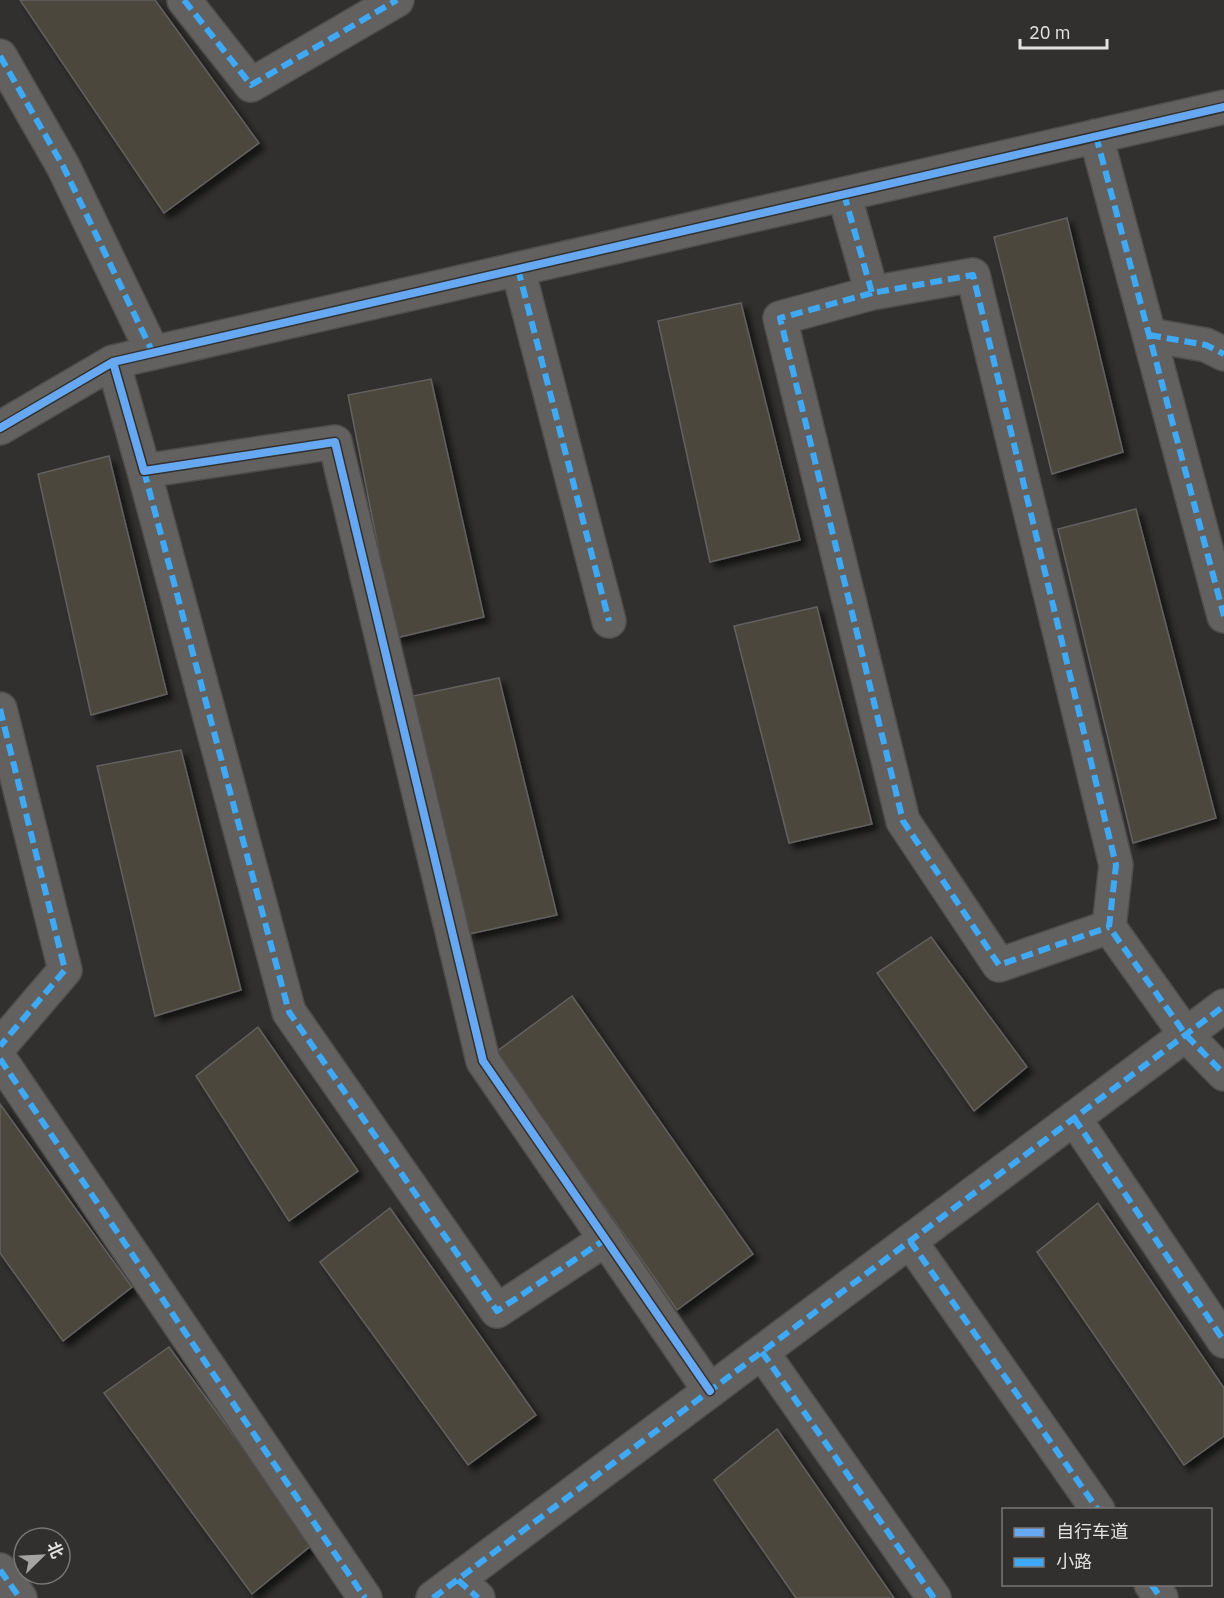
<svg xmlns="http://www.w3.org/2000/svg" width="1224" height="1598" font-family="'IBM Plex Sans','Noto Sans SC',sans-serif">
	<defs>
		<filter id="shadow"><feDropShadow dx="5.5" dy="5.5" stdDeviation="3" flood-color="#0009"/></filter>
	</defs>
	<rect width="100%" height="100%" fill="#31302f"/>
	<path fill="#4b473d" stroke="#626160" stroke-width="1.5" filter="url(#shadow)" d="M20 0H155L259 143 164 213Z
		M1067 218 1123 452 1052 474 994 237Z
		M741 303 800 540 710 562 658 321Z
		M431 379 484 617 396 638 348 395Z
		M109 456 167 694 91 715 38 474Z
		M1136 509 1216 818 1133 843 1058 529Z
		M817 607 872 824 789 843 734 626Z
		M499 678 557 915 469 934 413 696Z
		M181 750 241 990 155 1016 97 766Z
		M931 937 1027 1067 974 1111 877 973Z
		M572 996 753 1254 677 1310 496 1052Z
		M258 1027 358 1171 289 1221 196 1076Z
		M0 1104 132 1287 63 1341 0 1253Z
		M1098 1203 1224 1388V1436L1184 1465 1037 1252Z
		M390 1208 536 1415 468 1465 320 1262Z
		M169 1347 313 1544 252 1594 104 1393Z
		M777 1429 894 1598H796L714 1480Z"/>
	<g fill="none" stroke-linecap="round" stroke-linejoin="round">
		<defs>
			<path id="street" d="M184 0 251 85 397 0
				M0 56 63 166 153 353
				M1096 136 1224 616
				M844 194 872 293 973 275 1116 865 1109 927 1186 1035 1224 1074
				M518 269 609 621
				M872 293 780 318 903 821 999 965 1109 927
				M1149 335 1206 345 1224 354
				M113 362 144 471 335 442 483 1061 710 1391
				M0 428 113 362 1224 107
				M144 471 289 1012 497 1311 606 1239
				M0 709 65 970 0 1046
				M0 1059 365 1598
				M1074 1118 1224 1341
				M910 1241 1098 1510
				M762 1352 934 1598
				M0 1570 20 1598
				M458 1580 478 1598
				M1151 1584 1161 1598
				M433 1598 1224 1006"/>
		</defs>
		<use href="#street" stroke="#4e4d4c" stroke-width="36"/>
		<use href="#street" stroke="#626160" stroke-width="33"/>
		<path stroke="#3fa9f5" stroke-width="6" stroke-dasharray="12 6" stroke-linecap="butt" d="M184 0 251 85 397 0
			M0 56 63 166 153 353
			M1096 136 1224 616
			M844 194 872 293 973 275 1116 865 1109 927 1186 1035 1224 1074
			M518 269 609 621
			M872 293 780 318 903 821 999 965 1109 927
			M1149 335 1206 345 1224 354
			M144 471 289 1012 497 1311 606 1239
			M0 709 65 970 0 1046
			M0 1059 365 1598
			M1074 1118 1224 1341
			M910 1241 1098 1510
			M762 1352 934 1598
			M0 1570 20 1598
			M458 1580 478 1598
			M1151 1584 1161 1598
			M433 1598 1224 1006"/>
		<defs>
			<path id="cycleway" d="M113 362 144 471 335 442 483 1061 710 1391
				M0 428 113 362 1224 107"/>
		</defs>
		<use href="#cycleway" stroke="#32302e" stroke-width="11"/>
		<use href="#cycleway" stroke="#66a8f1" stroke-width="8"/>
	</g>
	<rect x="1002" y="1508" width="210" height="78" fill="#32302e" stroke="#797776" stroke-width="1.5"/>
	<rect x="1014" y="1528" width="30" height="9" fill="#66a8f1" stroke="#797776" stroke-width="1.5"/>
	<text x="1056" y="1538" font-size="18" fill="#e3e2e1">自行车道</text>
	<rect x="1014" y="1558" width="30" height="9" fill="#3fa9f5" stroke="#797776" stroke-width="1.5"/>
	<text x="1056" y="1568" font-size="18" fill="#e3e2e1">小路</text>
	<g transform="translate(42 1556) rotate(66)"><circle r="28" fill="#32302e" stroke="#797776" stroke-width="1.5"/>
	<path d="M0-4.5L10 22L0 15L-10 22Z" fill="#a5a4a3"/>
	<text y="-9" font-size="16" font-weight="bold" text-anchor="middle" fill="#e3e2e1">北</text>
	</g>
	<path d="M1020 39v9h87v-9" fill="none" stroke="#e3e2e1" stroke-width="3"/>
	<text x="1029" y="39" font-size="18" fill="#e3e2e1" stroke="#32302e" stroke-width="4.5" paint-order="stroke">20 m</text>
</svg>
